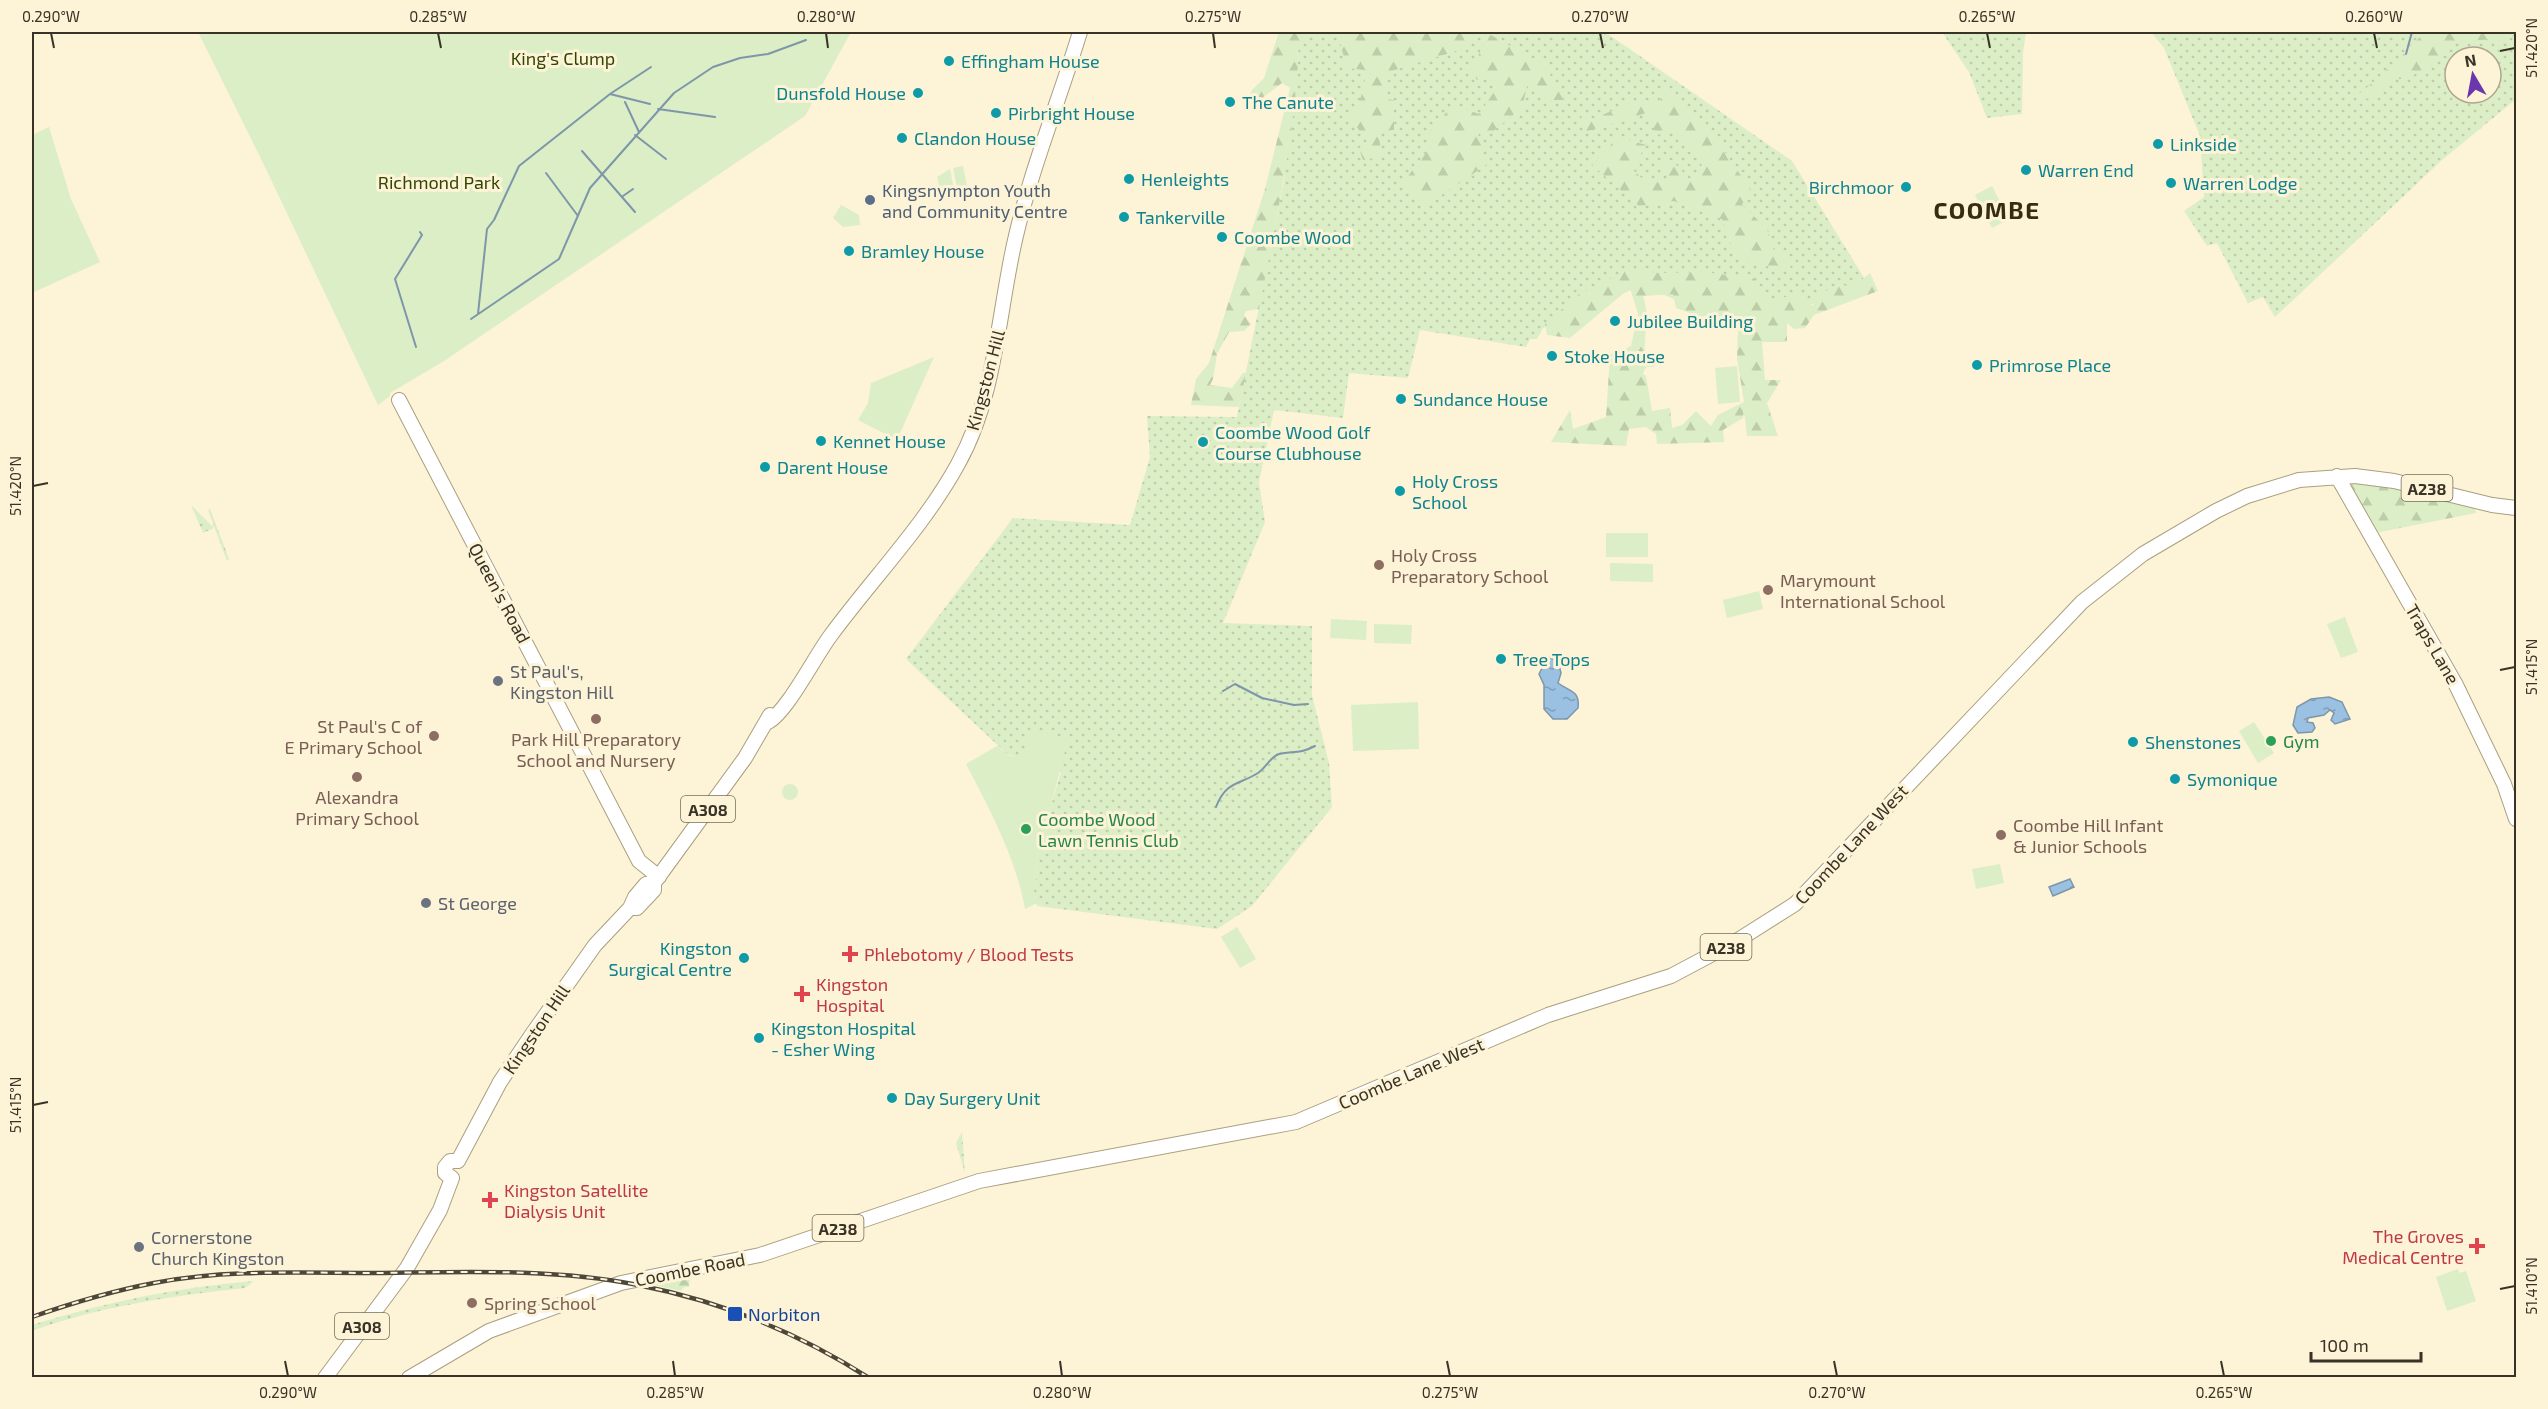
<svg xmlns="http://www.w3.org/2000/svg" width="2548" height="1409" font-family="'Exo 2',sans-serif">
	<defs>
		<pattern id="grass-dots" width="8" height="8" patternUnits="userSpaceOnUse" patternTransform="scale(1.5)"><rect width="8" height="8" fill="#dceec5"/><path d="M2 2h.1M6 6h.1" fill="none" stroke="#becda9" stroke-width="1.8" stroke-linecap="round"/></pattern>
		<pattern id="forest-firs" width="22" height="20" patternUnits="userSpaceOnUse" patternTransform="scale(1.5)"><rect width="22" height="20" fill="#dceec5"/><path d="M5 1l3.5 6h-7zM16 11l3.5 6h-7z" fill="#becda9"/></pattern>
		<pattern id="water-ripples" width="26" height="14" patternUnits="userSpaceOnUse" patternTransform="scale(1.5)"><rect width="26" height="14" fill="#9ac0e2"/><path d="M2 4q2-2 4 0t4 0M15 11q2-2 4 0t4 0" fill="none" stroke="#7f9db7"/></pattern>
	</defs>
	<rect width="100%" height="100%" fill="#fdf3d7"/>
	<path fill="url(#grass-dots)" fill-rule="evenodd" d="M1296 32H1605L1792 161 1871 289 1730 325 1643 285 1543 328 1537 339H1530L1526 347 1420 330 1408 378 1349 373 1343 418 1274 410 1259 482 1265 522 1223 623 1312 626V695L1329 763 1332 807 1252 906 1217 929 1037 906 1034 891 1039 850 1058 844 1050 809 1061 772 1007 754 906 659 1013 518 1130 525 1150 457 1147 416 1237 417 1284 181Z
		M1942 32H2026L2023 52 2022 114 1987 118 1969 72Z
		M2151 32H2516V99L2441 161 2275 317 2263 297 2248 303 2217 243 2207 246 2184 211 2204 197 2200 136 2164 48ZM2455 57H2491V93H2455Z
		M191 505 214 528 203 533Z
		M210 509 229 559 227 561 208 510Z
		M962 1132 965 1173 956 1143Z
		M254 1281 245 1288C172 1296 101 1306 32 1331V1325L35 1324C108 1302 178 1287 254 1281Z"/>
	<path fill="url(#forest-firs)" fill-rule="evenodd" d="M1279 32H1310L1299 42C1296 132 1276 220 1259 309L1246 311 1244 315 1251 324 1244 331 1229 332 1217 354 1213 379 1210 385 1232 388 1243 373H1246L1239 407 1191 405 1196 379 1209 363 1265 189 1290 88 1282 83 1257 102 1249 99 1252 90 1264 78Z
		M1337 32H1471L1469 47 1385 73 1388 85 1386 99 1394 100V130L1378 132 1381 150 1375 158 1363 160 1359 148 1368 142 1349 117 1361 97 1366 75 1382 72 1347 68Z
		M2425 32H2516L2514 36 2504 42 2495 39 2454 42C2437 58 2416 82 2392 79L2376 98 2362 99 2358 95 2395 63Z
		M1489 34 1545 65 1564 100H1544L1527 86 1522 108 1491 133H1478L1486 165 1427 205 1402 184 1427 151 1430 131 1453 105 1479 114 1494 92V78L1477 80 1471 70Z
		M1664 87 1712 133 1750 189 1742 205 1767 229 1774 251 1785 253 1792 271 1750 263 1733 251 1722 219 1674 201 1639 206 1592 165 1618 137 1646 145 1632 169 1643 179H1669L1663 164 1672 160 1692 182 1702 164 1679 131 1656 135 1649 112 1585 132 1581 116 1593 119 1637 100 1660 103Z
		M1630 269 1659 273 1705 272 1755 279 1771 300 1799 294 1813 306 1816 294 1844 285 1851 288 1870 273 1878 291 1814 315 1805 328 1794 329 1787 323V342H1762L1765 380H1781L1767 403 1778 436H1747L1744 410 1743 418 1723 430 1724 442 1657 444 1656 434 1646 427 1629 429 1626 446 1551 442 1570 410 1573 429 1606 417 1610 355 1631 346 1638 314 1630 288 1570 338 1547 335 1545 324 1579 294ZM1673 294 1676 308 1738 330 1737 358 1744 402 1718 415 1711 426 1696 411 1682 425 1672 428 1670 408 1652 411 1646 376 1643 374 1646 367H1654L1656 358 1645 357C1643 333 1651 320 1643 296Z
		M2352 482 2377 484 2474 506 2476 513 2380 532 2376 531 2351 487Z
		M690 1276 689 1287H684L681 1291 644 1283Z"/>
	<path fill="#dceec5" d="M198 32H851L805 116 444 361 390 393V396L378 405 265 167Z
		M49 127 71 199 100 262 32 293V135Z
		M963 166 967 186 957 188 953 168Z
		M950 169 954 190 941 193 937 177Z
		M1992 186 2009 219 1992 228 1975 195Z
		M841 205 859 215 860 225 843 227 833 218Z
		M934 357 897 440 858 420 868 403 871 383Z
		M1737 366 1740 402 1718 404 1715 368Z
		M1606 533H1648V557H1606Z
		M1610 563 1653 564V582L1610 581Z
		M1759 591 1763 609 1727 618 1723 600Z
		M2345 617 2358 652 2341 658 2327 624Z
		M1331 619 1367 621 1366 640 1330 638Z
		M1374 624 1412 625 1411 644 1374 643Z
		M1418 702 1419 749 1353 751 1351 705Z
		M2254 722 2274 753 2258 763 2239 731Z
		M1030 729 1068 740 1050 809 1058 844 1039 850 1034 891 1037 903 1025 909C1016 858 990 810 966 764L997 746 1010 756 1022 758Z
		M782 792a8 8 0 1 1 16 0a8 8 0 1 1-16 0Z
		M2000 864 2004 883 1976 889 1972 869Z
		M1237 927 1256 959 1240 968 1221 937Z
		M2458 1269 2460 1273 2466 1271 2476 1301 2447 1311 2436 1277Z"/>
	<path fill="url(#water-ripples)" stroke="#7d96aa" stroke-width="1.5" d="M1548 657 1558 661 1561 673 1558 683C1570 692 1580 690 1578 708L1567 719H1553L1544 709V685L1539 674Z
		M2329 697 2342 702 2350 719 2335 724 2331 720 2334 713 2330 710 2324 715 2308 718 2307 722 2313 723 2315 728 2312 732 2298 733 2293 725 2297 707 2311 699Z
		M2070 879 2074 887 2053 896 2049 887Z"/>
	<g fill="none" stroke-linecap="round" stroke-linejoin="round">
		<path stroke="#7d96aa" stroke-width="2" d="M2406 54 2412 32
			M610 94 650 104
			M625 102 639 132
			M658 109 715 117
			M635 135 666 159
			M582 151 635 212
			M546 173 578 216
			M623 196 633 189
			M478 314 487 229 494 220 519 166 610 94 651 67
			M471 319 559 259 590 188 674 93 713 67 740 58 768 54 806 40
			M416 347 395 279 422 235 420 232
			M1223 691 1235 684 1262 698 1294 705 1308 704
			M1216 807C1226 781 1239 785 1258 773 1266 768 1270 757 1279 754 1293 751 1300 754 1315 746"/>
		<defs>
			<path id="major" d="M399 400 639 861 659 877
				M2337 476 2456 685 2504 784 2516 819
				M768 722C787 712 815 656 831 635 873 578 924 526 958 464 996 396 998 314 1015 240 1031 169 1059 101 1080 32
				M630 908H637L654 890V883L745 758 770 715
				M458 1161 500 1082 533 1033 595 945 630 908 635 897 646 884 654 883
				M452 1178 445 1173V1167L450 1161H458
				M325 1378 407 1268 440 1210 452 1178
				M409 1378 489 1331 621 1283 760 1255 979 1181 1296 1122 1548 1015 1671 976 1735 942 1795 904 2082 602 2143 554 2216 511 2247 496 2299 480 2355 476 2394 481 2492 505 2516 508"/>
		</defs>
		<use href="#major" stroke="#aa9f7e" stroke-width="16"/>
		<use href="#major" stroke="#fff" stroke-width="14"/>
		<defs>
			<path id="rail" d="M32 1317C72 1303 112 1291 154 1283 227 1269 302 1273 376 1273 462 1272 553 1268 638 1285 720 1301 799 1333 869 1378"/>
		</defs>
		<use href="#rail" stroke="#4d4739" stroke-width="4.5"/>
		<use href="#rail" stroke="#fdf3d7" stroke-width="2" stroke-dasharray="7" stroke-linecap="butt"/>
	</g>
	<path fill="none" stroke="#383326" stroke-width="2" d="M51 33 54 48M438 33 441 48M826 33 828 48M1213 33 1215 48M1600 33 1603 48M1987 33 1990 48M2374 33 2377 48M2500 51 2515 48M33 486 48 483M2500 670 2515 667M33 1105 48 1102M2500 1289 2515 1286M285 1361 288 1376M673 1361 675 1376M1060 1361 1062 1376M1447 1361 1450 1376M1834 1361 1837 1376M2221 1361 2224 1376"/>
	<g fill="#0f9aa8" stroke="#fdf3d7" stroke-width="2">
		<circle cx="949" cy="61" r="6"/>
		<circle cx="918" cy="93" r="6"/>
		<circle cx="1230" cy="102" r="6"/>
		<circle cx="996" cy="113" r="6"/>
		<circle cx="902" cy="138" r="6"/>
		<circle cx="2158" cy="144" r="6"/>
		<circle cx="2026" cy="170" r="6"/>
		<circle cx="1129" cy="179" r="6"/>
		<circle cx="2171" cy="183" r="6"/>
		<circle cx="1906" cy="187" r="6"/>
		<circle cx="1124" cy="217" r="6"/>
		<circle cx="1222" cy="237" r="6"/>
		<circle cx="849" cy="251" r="6"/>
		<circle cx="1615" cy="321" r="6"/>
		<circle cx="1552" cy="356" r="6"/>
		<circle cx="1977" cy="365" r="6"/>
		<circle cx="1401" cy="399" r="6"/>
		<circle cx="821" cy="441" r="6"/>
		<circle cx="1203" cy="442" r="6"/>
		<circle cx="765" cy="467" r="6"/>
		<circle cx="1400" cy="491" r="6"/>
		<circle cx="1501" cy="659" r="6"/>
		<circle cx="2133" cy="742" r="6"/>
		<circle cx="2175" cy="779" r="6"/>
		<circle cx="744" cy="958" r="6"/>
		<circle cx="759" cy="1038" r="6"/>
		<circle cx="892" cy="1098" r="6"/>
	</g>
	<circle fill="#5c6f8a" stroke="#fdf3d7" stroke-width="2" cx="870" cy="200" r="6"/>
	<g fill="#8d6e63" stroke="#fdf3d7" stroke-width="2">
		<circle cx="1379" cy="565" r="6"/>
		<circle cx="1768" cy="590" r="6"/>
		<circle cx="596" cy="719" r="6"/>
		<circle cx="434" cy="736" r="6"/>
		<circle cx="357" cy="777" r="6"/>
		<circle cx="2001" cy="835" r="6"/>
		<circle cx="472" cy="1303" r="6"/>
	</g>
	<g fill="#6b7280" stroke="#fdf3d7" stroke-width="2">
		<circle cx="498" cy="681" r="6"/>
		<circle cx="426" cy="903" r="6"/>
		<circle cx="139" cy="1247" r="6"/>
	</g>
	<g fill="#2e9e5b" stroke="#fdf3d7" stroke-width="2">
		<circle cx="2271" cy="741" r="6"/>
		<circle cx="1026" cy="829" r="6"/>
	</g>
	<g fill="#e0444e" stroke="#fdf3d7" stroke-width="2">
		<path d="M847 945h6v6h6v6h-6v6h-6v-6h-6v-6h6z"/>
		<path d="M799 985h6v6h6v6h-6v6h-6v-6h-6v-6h6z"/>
		<path d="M487 1191h6v6h6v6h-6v6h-6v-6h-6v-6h6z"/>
		<path d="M2474 1237h6v6h6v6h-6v6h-6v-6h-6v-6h6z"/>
	</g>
	<rect fill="#1a4fb4" stroke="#fdf3d7" stroke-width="2" x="727" y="1306" width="16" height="16" rx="3"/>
	<g text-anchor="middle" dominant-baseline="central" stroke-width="6" stroke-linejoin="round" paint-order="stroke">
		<g fill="#fdf3d7" stroke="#736d5b" stroke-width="1.5">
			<rect x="2401.5" y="475" width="51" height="26" rx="4.5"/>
			<rect x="681" y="796" width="54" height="26" rx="4.5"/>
			<rect x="1700.5" y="934" width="51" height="26" rx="4.5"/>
			<rect x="812.5" y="1215" width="51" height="26" rx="4.5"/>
			<rect x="335" y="1313" width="54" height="26" rx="4.5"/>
		</g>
		<g font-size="16" font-weight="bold" fill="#383326">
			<text x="2427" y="488">A238</text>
			<text x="708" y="809">A308</text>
			<text x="1726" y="947">A238</text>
			<text x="838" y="1228">A238</text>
			<text x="362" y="1326">A308</text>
		</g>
		<g font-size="18" fill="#304500" stroke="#fdf3d7">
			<text x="563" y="58">King's Clump</text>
			<text x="439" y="182">Richmond Park</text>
		</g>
		<g font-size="18" fill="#0d838f" stroke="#fdf3d7" text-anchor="start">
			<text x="961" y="61">Effingham House</text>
			<text x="906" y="93" text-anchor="end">Dunsfold House</text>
			<text x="1242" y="102">The Canute</text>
			<text x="1008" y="113">Pirbright House</text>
			<text x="914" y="138">Clandon House</text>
			<text x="2170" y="144">Linkside</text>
			<text x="2038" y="170">Warren End</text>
			<text x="1141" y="179">Henleights</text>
			<text x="2183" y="183">Warren Lodge</text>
			<text x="1894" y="187" text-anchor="end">Birchmoor</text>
			<text x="1136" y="217">Tankerville</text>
			<text x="1234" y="237">Coombe Wood</text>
			<text x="861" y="251">Bramley House</text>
			<text x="1627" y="321">Jubilee Building</text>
			<text x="1564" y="356">Stoke House</text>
			<text x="1989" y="365">Primrose Place</text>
			<text x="1413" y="399">Sundance House</text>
			<text x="1215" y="432">Coombe Wood Golf<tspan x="1215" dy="21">Course Clubhouse</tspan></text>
			<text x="833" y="441">Kennet House</text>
			<text x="777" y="467">Darent House</text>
			<text x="1412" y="481">Holy Cross<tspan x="1412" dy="21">School</tspan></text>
			<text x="1513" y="659">Tree Tops</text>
			<text x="2145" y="742">Shenstones</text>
			<text x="2187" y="779">Symonique</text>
			<text x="732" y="948" text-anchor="end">Kingston<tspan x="732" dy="21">Surgical Centre</tspan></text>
			<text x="771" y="1028">Kingston Hospital<tspan x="771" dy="21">- Esher Wing</tspan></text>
			<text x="904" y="1098">Day Surgery Unit</text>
		</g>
		<g font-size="18" fill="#4e5e75" stroke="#fdf3d7" text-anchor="start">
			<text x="882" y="190">Kingsnympton Youth<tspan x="882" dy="21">and Community Centre</tspan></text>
		</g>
		<g font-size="18" fill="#383326" stroke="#fdf3d7">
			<text transform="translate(985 380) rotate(-75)">Kingston Hill</text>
			<text transform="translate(500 593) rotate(62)">Queen's Road</text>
			<text transform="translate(2433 644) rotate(60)">Traps Lane</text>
			<text transform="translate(1851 844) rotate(-47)">Coombe Lane West</text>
			<text transform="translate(536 1029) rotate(-56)">Kingston Hill</text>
			<text transform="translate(1411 1073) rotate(-23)">Coombe Lane West</text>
			<text transform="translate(690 1269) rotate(-11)">Coombe Road</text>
		</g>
		<g font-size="18" fill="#785e54" stroke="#fdf3d7" text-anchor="start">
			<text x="1391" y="555">Holy Cross<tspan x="1391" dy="21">Preparatory School</tspan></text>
			<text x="1780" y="580">Marymount<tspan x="1780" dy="21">International School</tspan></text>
			<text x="422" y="726" text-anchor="end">St Paul's C of<tspan x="422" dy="21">E Primary School</tspan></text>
			<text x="596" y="739" text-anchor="middle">Park Hill Preparatory<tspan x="596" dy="21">School and Nursery</tspan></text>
			<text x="357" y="797" text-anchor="middle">Alexandra<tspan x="357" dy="21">Primary School</tspan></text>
			<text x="2013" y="825">Coombe Hill Infant<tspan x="2013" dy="21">&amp; Junior Schools</tspan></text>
			<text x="484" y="1303">Spring School</text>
		</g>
		<g font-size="18" fill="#5b616d" stroke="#fdf3d7" text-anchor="start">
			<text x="510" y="671">St Paul's,<tspan x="510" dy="21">Kingston Hill</tspan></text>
			<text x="438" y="903">St George</text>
			<text x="151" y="1237">Cornerstone<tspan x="151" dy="21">Church Kingston</tspan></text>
		</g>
		<g font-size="18" fill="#27864d" stroke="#fdf3d7" text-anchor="start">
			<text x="2283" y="741">Gym</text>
			<text x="1038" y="819">Coombe Wood<tspan x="1038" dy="21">Lawn Tennis Club</tspan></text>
		</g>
		<g font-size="18" fill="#be3a42" stroke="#fdf3d7" text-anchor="start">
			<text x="864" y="954">Phlebotomy / Blood Tests</text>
			<text x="816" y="984">Kingston<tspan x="816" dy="21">Hospital</tspan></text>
			<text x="504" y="1190">Kingston Satellite<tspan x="504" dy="21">Dialysis Unit</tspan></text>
			<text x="2464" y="1236" text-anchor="end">The Groves<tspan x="2464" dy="21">Medical Centre</tspan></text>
		</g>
		<g font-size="18" fill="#164399" stroke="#fdf3d7" text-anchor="start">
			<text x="748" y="1314">Norbiton</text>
		</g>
		<g font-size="24" font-weight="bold" letter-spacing="1.5" fill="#362d0e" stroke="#fdf3d7">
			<text x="1987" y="209">COOMBE</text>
		</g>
	</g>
	<rect width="2548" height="1409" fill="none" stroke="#fdf3d7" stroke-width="66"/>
	<g transform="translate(2473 75) rotate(350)"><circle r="28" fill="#fdf3d7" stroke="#aea690" stroke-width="1.5"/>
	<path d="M0-4.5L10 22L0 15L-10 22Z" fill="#6c36ad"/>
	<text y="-9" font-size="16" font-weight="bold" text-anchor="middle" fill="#383326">N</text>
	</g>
	<path d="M2311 1352v9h110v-9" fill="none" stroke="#383326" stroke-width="3"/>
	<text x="2320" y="1352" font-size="18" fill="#383326" stroke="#fdf3d7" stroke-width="4.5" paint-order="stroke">100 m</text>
	<rect x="33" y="33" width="2482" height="1343" fill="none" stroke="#383326" stroke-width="2"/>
	<g font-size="15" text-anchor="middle" fill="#383326">
		<text x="51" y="22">0.290°W</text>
		<text x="438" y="22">0.285°W</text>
		<text x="826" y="22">0.280°W</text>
		<text x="1213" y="22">0.275°W</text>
		<text x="1600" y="22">0.270°W</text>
		<text x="1987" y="22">0.265°W</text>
		<text x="2374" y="22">0.260°W</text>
		<text transform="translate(2532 48) rotate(-90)" y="5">51.420°N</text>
		<text transform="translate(16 486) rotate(-90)" y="5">51.420°N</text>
		<text transform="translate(2532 667) rotate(-90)" y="5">51.415°N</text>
		<text transform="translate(16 1105) rotate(-90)" y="5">51.415°N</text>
		<text transform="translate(2532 1286) rotate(-90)" y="5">51.410°N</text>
		<text x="288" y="1398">0.290°W</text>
		<text x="675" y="1398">0.285°W</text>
		<text x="1062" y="1398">0.280°W</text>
		<text x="1450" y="1398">0.275°W</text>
		<text x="1837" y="1398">0.270°W</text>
		<text x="2224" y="1398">0.265°W</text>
	</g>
</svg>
